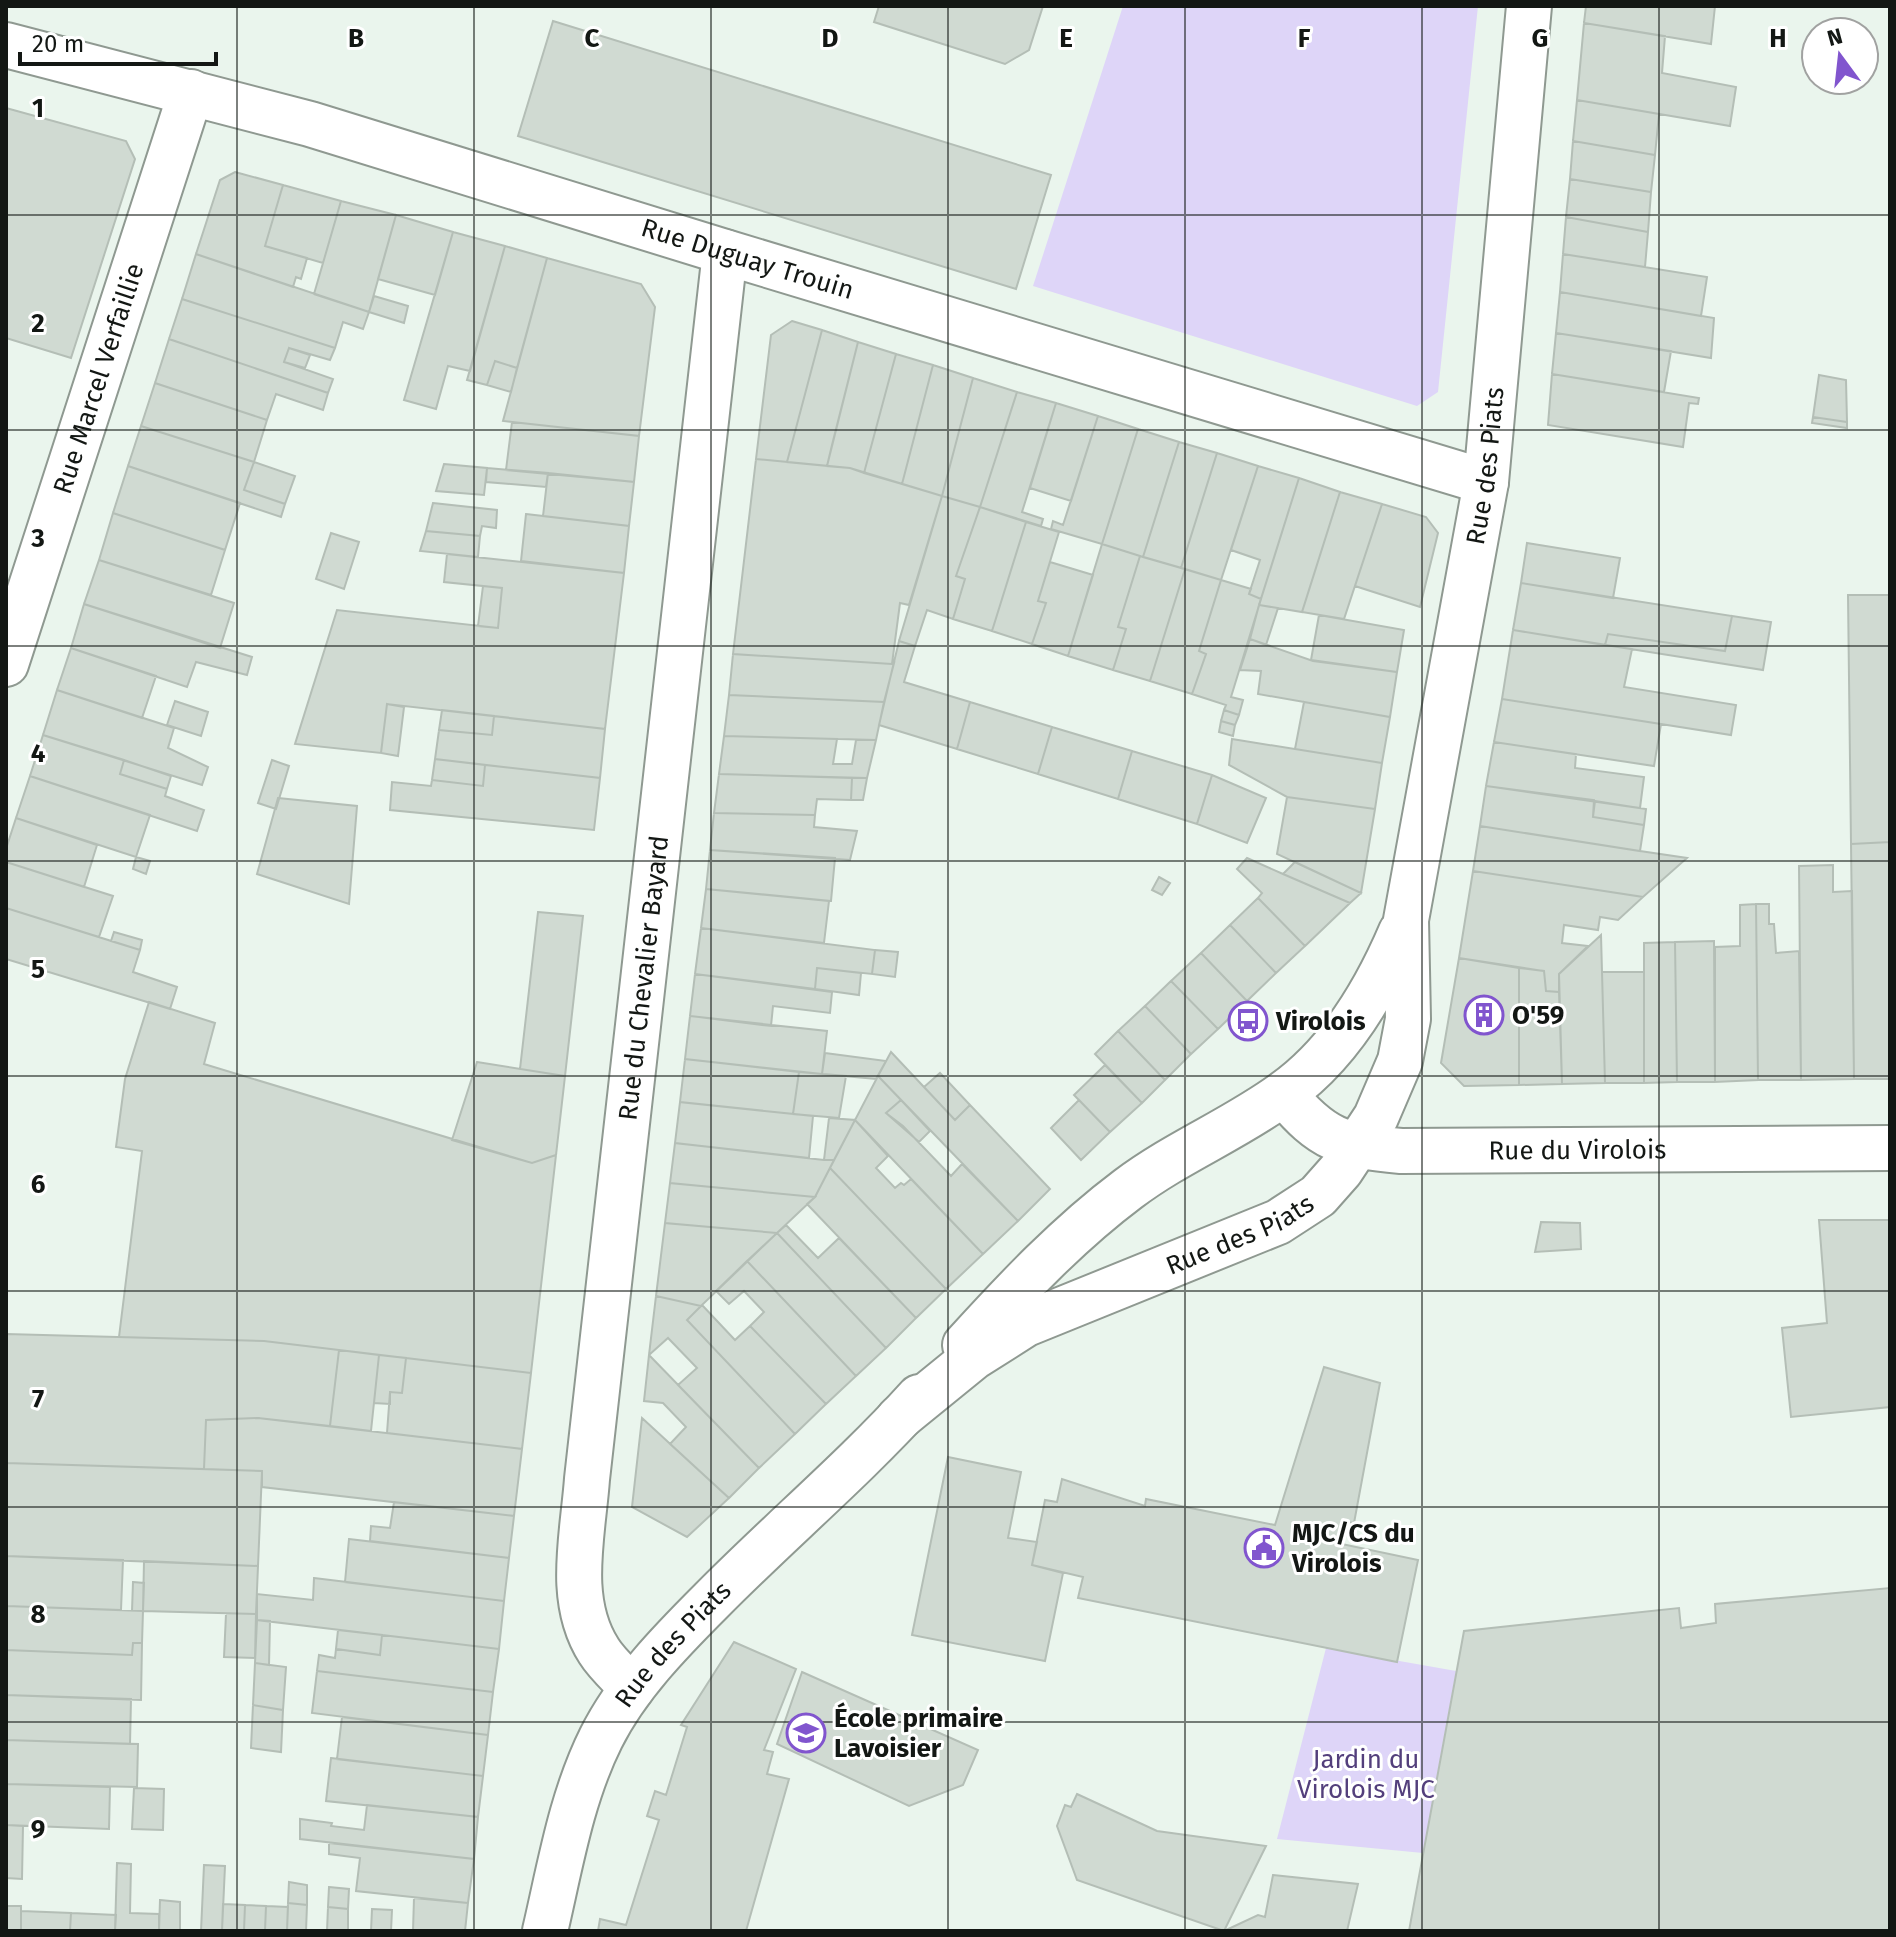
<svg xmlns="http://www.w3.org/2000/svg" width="1896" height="1937" font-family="'Fira Sans',sans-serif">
	<rect width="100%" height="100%" fill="#eaf5ed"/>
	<path fill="#ded5f8" d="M1123 6H1478L1438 392 1417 406 1033 286Z
		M1326 1648 1456 1671 1423 1853 1277 1839Z"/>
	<path fill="#d0dad2" stroke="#b4beb6" stroke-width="2" d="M879 6H1043L1029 50 1005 64 874 22Z
		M1586 6H1715L1711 44 1584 23Z
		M553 21 1051 175 1016 289 518 136Z
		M1584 23 1665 36 1662 73 1736 87 1730 126 1577 100Z
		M1577 100 1659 114 1655 155 1573 141Z
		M6 108 126 141 135 159 71 358 6 338Z
		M1573 141 1655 155 1651 192 1570 179Z
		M235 172 283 185 265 246 307 258 301 279 296 277 293 287 196 254 220 180Z
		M1570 179 1651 192 1648 232 1566 217Z
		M283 185 341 201 323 263 265 246Z
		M341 201 396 215 369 312 314 294Z
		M396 215 453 232 435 295 378 279Z
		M1566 217 1648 232 1645 267 1563 254Z
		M453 232 505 246 470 371 448 366 436 409 404 400Z
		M505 246 547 258 517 368 495 361 487 385 467 380Z
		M196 254 369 312 363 329 343 322 335 348 182 299Z
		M1563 254 1707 277 1701 316 1560 292Z
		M547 258 641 284 655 307 639 436 503 421Z
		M1560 292 1714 318 1711 358 1556 333Z
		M374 296 408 306 404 323 369 312Z
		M182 299 335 348 330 360 289 348 284 362 333 379 328 393 169 339Z
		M792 321 822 330 787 462 756 459 771 335Z
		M822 330 858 342 832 445 827 466 787 462Z
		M1556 333 1671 351 1664 392 1552 374Z
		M169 339 328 393 323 410 276 394 267 420 155 383Z
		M858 342 896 354 864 473 850 468 827 466Z
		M289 348 310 355 305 368 284 362Z
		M896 354 933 365 902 484 864 473Z
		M495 361 517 368 511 392 487 385Z
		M933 365 973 378 942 496 902 484Z
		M1552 374 1699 398 1698 404 1689 403 1683 447 1548 425Z
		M1819 375 1846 380 1847 422 1813 417Z
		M973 378 1017 392 980 507 942 496Z
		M155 383 267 420 254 462 141 426Z
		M1017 392 1056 403 1022 512 1043 519 1041 526 980 507Z
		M1056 403 1098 416 1071 501 1030 488Z
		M1098 416 1138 429 1102 544 1051 529 1053 521 1063 525Z
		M1813 417 1847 422V428L1812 423Z
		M512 422 639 436 634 482 506 470Z
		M141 426 254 462 244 490 285 504 281 517 128 466Z
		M1138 429 1179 442 1143 557 1102 544Z
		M1179 442 1217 453 1181 568 1143 557Z
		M1217 453 1258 466 1221 580 1181 568Z
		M756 459 850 468 942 496 909 605 900 603 892 664 733 654Z
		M254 462 295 476 285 504 244 490Z
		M444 464 487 468 484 495 436 491Z
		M128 466 240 503 225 550 113 513Z
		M1258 466 1299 478 1261 599 1249 594 1260 560 1231 550Z
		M487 468 548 473 546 487 486 482Z
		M548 473 634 482 629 526 543 516Z
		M1299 478 1340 492 1302 612 1259 605Z
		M1340 492 1382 504 1344 619 1302 612Z
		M942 496 980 507 956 576 965 579 953 619 927 610 915 646 899 641Z
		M433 503 497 510 496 528 482 526 480 536 426 531Z
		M1382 504 1426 517 1438 533 1420 607 1355 586Z
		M980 507 1026 522 992 631 953 619 965 579 956 576Z
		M113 513 225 550 211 595 99 560Z
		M526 514 629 526 624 573 521 561Z
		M1026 522 1059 532 1038 601 1046 603 1032 644 992 631Z
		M426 531 480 536 478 557 420 551Z
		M331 533 359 542 344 589 316 579Z
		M1527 543 1620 558 1613 598 1521 583Z
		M1102 544 1140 556 1118 627 1126 629 1113 670 1068 656Z
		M447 554 624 573 605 729 387 704 381 753 295 744 337 610 498 628 502 588 444 582Z
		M1140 556 1185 569 1150 681 1113 670 1126 629 1118 627Z
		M99 560 234 603 220 648 84 604Z
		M1050 562 1093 575 1068 656 1032 644 1046 603 1038 601Z
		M1185 569 1221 580 1199 651 1206 654 1192 694 1150 681Z
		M1221 580 1251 589 1249 594 1261 599 1231 697 1243 700 1239 715 1224 710 1226 705 1192 694 1206 654 1199 651Z
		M1521 583 1732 616 1725 651 1608 634 1605 645 1513 630Z
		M483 586 502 588 498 628 478 626Z
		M1848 595H1890V842L1851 844Z
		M84 604 252 657 247 675 196 662 187 687 71 648Z
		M1259 605 1278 608 1266 645 1250 639Z
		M1319 615 1404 630 1397 672 1311 660Z
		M1732 616 1771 622 1763 670 1605 645 1608 634 1725 651Z
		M1513 630 1632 649 1624 687 1736 705 1731 735 1502 699Z
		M1250 639 1313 661 1397 672 1390 717 1258 694 1261 671 1240 670Z
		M899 641 915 646 904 682 970 702 957 749 879 725Z
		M71 648 156 676 142 718 57 690Z
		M733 654 892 664 894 663 884 702 729 695Z
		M57 690 174 728 168 748 208 767 202 785 43 735Z
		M729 695 884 702 876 740 724 736Z
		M1502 699 1661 724 1654 766 1494 742Z
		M175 701 208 712 201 736 167 725Z
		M970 702 1052 727 1038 774 957 749Z
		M1304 702 1390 717 1382 763 1295 749Z
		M387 704 404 707 398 756 381 753Z
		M442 710 494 716 492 735 439 730Z
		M1224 710 1239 715 1235 725 1221 721Z
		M494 716 605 729 600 778 435 759 439 730 492 735Z
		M1221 721 1235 725 1233 736 1219 732Z
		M1052 727 1132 751 1118 799 1038 774Z
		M43 735 124 760 120 774 167 789 165 796 204 810 197 831 30 776Z
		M724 736 837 739 833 764H852L856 740H876L867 778 719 774Z
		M1232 739 1382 763 1375 809 1287 797 1229 765Z
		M1494 742 1576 754 1575 768 1644 777 1640 808 1486 786Z
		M1132 751 1212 775 1197 824 1118 799Z
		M435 759 485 765 483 786 432 780Z
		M124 760 171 776 167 789 120 774Z
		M272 760 289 766 276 809 258 803Z
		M485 765 600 778 594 830 390 810 392 782 431 786 432 780 483 786Z
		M719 774 852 778 851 800 817 799 815 815 714 813Z
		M1212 775 1266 798 1247 843 1197 824Z
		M30 776 150 815 136 857 16 818Z
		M852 778H867L863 800H851Z
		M1486 786 1594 800 1593 817 1644 825 1640 851 1480 826Z
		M1287 797 1375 809 1361 893 1277 854Z
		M278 798 357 806 349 904 257 874Z
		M1595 801 1646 809 1644 825 1593 817Z
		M714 813 815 815 814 827 857 831 850 860 710 850Z
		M16 818 97 845 84 887 6 862V849Z
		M1480 826 1640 851 1687 858 1643 897 1473 871Z
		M1890 842V1079H1854L1851 844Z
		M710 850 835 858 831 901 706 889Z
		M136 857 150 861 146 874 133 869Z
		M1247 858 1283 874 1350 903 1305 946 1258 898 1262 893 1237 869Z
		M6 862 113 896 99 937 6 908Z
		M1295 862 1361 893 1350 903 1283 874Z
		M1833 865V892L1852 891 1854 1079 1801 1080 1799 866Z
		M1473 871 1643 897 1618 920 1600 917 1598 930 1564 925 1562 943 1588 946 1559 974V992L1546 991 1544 971 1459 958Z
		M1159 877 1170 883 1162 895 1152 890Z
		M706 889 829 901 824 943 701 928Z
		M1258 898 1305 946 1276 973 1230 925Z
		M1756 904 1758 1080 1715 1082V947L1740 946V905Z
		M1756 904H1769V924H1774L1776 953 1799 951 1801 1080H1758Z
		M6 908 140 950 133 972 177 987 170 1009 6 959Z
		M538 912 583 916 565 1076 520 1069Z
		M1230 925 1276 973 1247 1001 1201 953Z
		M701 928 875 950 872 974 817 968 815 989 695 974Z
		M114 932 142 940 140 950 111 941Z
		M1601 935 1605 1083 1562 1084 1559 974Z
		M1714 941 1715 1082H1677L1675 942Z
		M1675 942 1677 1082 1644 1083V943Z
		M875 950 898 952 895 977 872 974Z
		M1201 953 1247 1001 1218 1029 1171 981Z
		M1459 958 1519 968V1085L1464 1086 1441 1063Z
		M817 968 861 973 859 995 815 989Z
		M1519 968 1544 971 1546 991 1559 992 1562 1084 1519 1085Z
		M1602 972H1644V1083H1605Z
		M695 974 832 992 830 1013 773 1006 771 1026 690 1016Z
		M1171 981 1218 1029 1191 1054 1145 1006Z
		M149 1002 215 1023 204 1064 532 1163 556 1155 531 1373 264 1341 119 1337 142 1151 116 1147 125 1079Z
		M1145 1006 1191 1054 1165 1080 1118 1031Z
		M690 1016 827 1031 822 1074 685 1059Z
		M1118 1031 1165 1080 1142 1103 1095 1054Z
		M891 1052 955 1120 970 1105 1050 1189 1018 1221 878 1076Z
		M825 1053 886 1061 876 1079 822 1074Z
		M685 1059 799 1072 793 1114 680 1102Z
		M477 1062 565 1076 556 1155 532 1163 452 1140Z
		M1105 1065 1142 1103 1110 1132 1074 1095Z
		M799 1072 846 1076 839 1118 793 1114Z
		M940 1073 970 1105 955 1120 924 1087Z
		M878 1076 901 1100 886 1113 903 1126 951 1176 962 1164 1018 1221 983 1254 855 1120Z
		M901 1100 930 1131 919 1142 886 1113Z
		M1079 1100 1110 1132 1081 1160 1051 1128Z
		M680 1102 813 1116 809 1158 675 1143Z
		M829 1118 855 1120 834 1160H824Z
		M855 1120 888 1156 876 1168 895 1188 901 1183 904 1185 911 1179 983 1254 946 1289 830 1168Z
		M675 1143 824 1160H834L815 1197 670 1183Z
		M830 1168 946 1289 916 1318 807 1204 815 1197Z
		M670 1183 815 1197 777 1233 665 1223Z
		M1819 1220H1890V1407L1791 1417 1782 1328 1827 1323Z
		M1541 1222 1580 1223 1581 1249 1535 1252Z
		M665 1223 777 1233 701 1306 656 1296Z
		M786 1225 818 1258 839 1238 916 1318 886 1348 777 1233Z
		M777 1233 886 1348 856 1376 747 1261Z
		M747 1261 856 1376 826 1404 750 1326 764 1312 744 1291 729 1304 716 1291Z
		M656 1296 701 1306 687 1320 795 1434 759 1468 678 1385 697 1368 668 1338 649 1355Z
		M702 1305 735 1340 750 1326 826 1404 795 1434 687 1320Z
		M6 1334 264 1341 339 1350 330 1426 258 1418 206 1420 204 1469 6 1463Z
		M339 1350 379 1355 371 1431 330 1426Z
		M379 1355 406 1358 402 1393 390 1392V1404L374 1403Z
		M649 1355 759 1468 729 1498 670 1444 686 1427 663 1403 644 1401Z
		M406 1358 531 1373 522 1449 387 1433 390 1392 402 1393Z
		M1324 1367 1380 1383 1354 1523 1342 1521 1337 1543 1418 1560 1397 1662 1078 1598 1083 1577 1032 1565 1045 1500 1057 1502 1062 1479 1145 1506 1146 1499 1275 1525Z
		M258 1418 522 1449 514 1516 262 1487V1471L204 1469 206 1420Z
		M642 1418 729 1498 687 1537 632 1507Z
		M948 1457 1021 1472 1008 1538 1037 1542 1032 1565 1063 1573 1045 1661 912 1635Z
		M6 1463 262 1471 258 1566 6 1556Z
		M394 1502 514 1516 509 1558 370 1541 371 1526 390 1528Z
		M349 1539 509 1558 504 1601 345 1582Z
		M6 1556 123 1560 121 1610 6 1606Z
		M144 1561 258 1566 256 1614 143 1611Z
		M314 1578 504 1601 499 1649 257 1620V1594L313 1600Z
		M133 1582 144 1583 143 1611H132Z
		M1890 1588V1931H1409L1464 1631 1679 1608 1681 1628 1716 1623 1715 1604Z
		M6 1606 143 1611 142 1643H133L132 1655 6 1650Z
		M226 1614H256L255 1658 224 1657Z
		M257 1620 270 1621 269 1665 255 1663Z
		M338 1630 382 1635 380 1655 336 1649Z
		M382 1635 499 1649 493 1692 317 1671 319 1655 335 1658 336 1649 380 1655Z
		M734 1642 796 1669 764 1750 773 1752 767 1774 789 1779 746 1931H598L600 1919 626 1925 659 1820 647 1816 655 1791 666 1795 687 1727 681 1725Z
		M133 1643H142L141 1700 6 1695V1650L132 1655Z
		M255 1663 286 1667 283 1710 253 1705Z
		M317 1671 493 1692 488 1735 312 1713Z
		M802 1672 978 1750 963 1785 909 1806 777 1744Z
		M6 1695 131 1699 130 1744 6 1740Z
		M253 1705 283 1710 281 1752 251 1748Z
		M342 1717 488 1735 483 1776 337 1759Z
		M6 1740 138 1744 137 1787 6 1784Z
		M331 1758 483 1776 478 1817 326 1801Z
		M6 1784 110 1787 109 1829 6 1825Z
		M134 1788 164 1789 163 1830 132 1829Z
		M1077 1794 1157 1831 1266 1846 1224 1931 1077 1880 1057 1826 1065 1805 1071 1807Z
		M367 1805 478 1817 474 1859 300 1839V1819L332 1823 331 1826 364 1830Z
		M6 1825 23 1826 22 1879 6 1878Z
		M329 1843 474 1859 468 1903 356 1891 360 1858 329 1854Z
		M117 1863 131 1864 130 1913 159 1914V1931H115Z
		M204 1865 225 1866 222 1931H201Z
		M1273 1875 1358 1884 1347 1931H1224L1258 1915 1265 1917Z
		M289 1882 307 1885V1905L288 1903Z
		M329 1887 349 1889 348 1909 328 1907Z
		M414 1898 468 1903 465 1931H413Z
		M160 1900 180 1902V1931H159Z
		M288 1903 307 1905 306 1931H287Z
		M223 1904 245 1905 244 1931H222Z
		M245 1905 266 1906 265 1931H244Z
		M6 1906H21V1931H6Z
		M266 1906 288 1907 287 1931H265Z
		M328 1907 348 1909V1931H327Z
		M372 1909 392 1910 391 1931H371Z
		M21 1911 71 1913 70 1931H21Z
		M71 1913 116 1915 115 1931H70Z"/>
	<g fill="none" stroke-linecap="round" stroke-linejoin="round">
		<defs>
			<g id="street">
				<path id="s1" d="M6 45 310 124 725 252 1486 482"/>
				<path id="s2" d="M6 664 191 92"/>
				<path id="s3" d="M1284 1094C1322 1140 1342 1146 1401 1151L1890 1148"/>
				<path id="s4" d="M632 1688C621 1676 607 1664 599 1651 566 1600 583 1535 587 1479L725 252"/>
			</g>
			<g id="secondary">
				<path d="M965 1345C1015 1290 1068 1234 1128 1189 1177 1152 1235 1129 1284 1093 1339 1054 1375 993 1401 932"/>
				<path id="s5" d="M899 1418 974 1357 1026 1324 1278 1222 1318 1196 1341 1170 1376 1117 1400 1061 1408 1019 1406 920 1486 482 1529 6"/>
				<path id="s6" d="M545 1931C560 1867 571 1798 601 1738 627 1686 670 1642 711 1601 779 1532 854 1469 919 1397"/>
			</g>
		</defs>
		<use href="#street" stroke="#8f9991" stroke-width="48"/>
		<use href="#secondary" stroke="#8f9991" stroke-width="48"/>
		<use href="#street" stroke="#fff" stroke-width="44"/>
		<use href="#secondary" stroke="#fff" stroke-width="44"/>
	</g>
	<path fill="none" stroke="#131714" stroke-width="2" stroke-opacity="0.55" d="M237 6V1931M474 6V1931M711 6V1931M948 6V1931M1185 6V1931M1422 6V1931M1659 6V1931M6 215H1890M6 430H1890M6 646H1890M6 861H1890M6 1076H1890M6 1291H1890M6 1507H1890M6 1722H1890"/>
	<defs>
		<symbol id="building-ring" viewBox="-11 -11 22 22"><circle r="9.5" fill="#fff" stroke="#8155ce" stroke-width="1.5"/><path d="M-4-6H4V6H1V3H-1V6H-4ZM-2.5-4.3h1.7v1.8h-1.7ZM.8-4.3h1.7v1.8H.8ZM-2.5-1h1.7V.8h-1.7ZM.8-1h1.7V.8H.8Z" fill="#8155ce"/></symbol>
		<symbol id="bus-ring" viewBox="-11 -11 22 22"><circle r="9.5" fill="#fff" stroke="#8155ce" stroke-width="1.5"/><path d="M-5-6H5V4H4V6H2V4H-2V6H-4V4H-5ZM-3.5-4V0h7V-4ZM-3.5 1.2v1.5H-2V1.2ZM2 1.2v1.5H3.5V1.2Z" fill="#8155ce"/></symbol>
		<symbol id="civic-ring" viewBox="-11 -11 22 22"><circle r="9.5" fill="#fff" stroke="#8155ce" stroke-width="1.5"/><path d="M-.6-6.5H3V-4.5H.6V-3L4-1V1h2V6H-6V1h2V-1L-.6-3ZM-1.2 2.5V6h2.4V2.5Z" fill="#8155ce"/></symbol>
		<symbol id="school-ring" viewBox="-11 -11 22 22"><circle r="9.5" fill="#fff" stroke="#8155ce" stroke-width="1.5"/><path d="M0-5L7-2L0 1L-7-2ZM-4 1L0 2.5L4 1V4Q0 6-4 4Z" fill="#8155ce"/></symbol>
	</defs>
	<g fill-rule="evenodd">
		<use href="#building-ring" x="1462" y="993" width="44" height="44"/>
		<use href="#bus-ring" x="1226" y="999" width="44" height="44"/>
		<use href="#civic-ring" x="1242" y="1526" width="44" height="44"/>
		<use href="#school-ring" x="784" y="1711" width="44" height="44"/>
	</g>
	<g text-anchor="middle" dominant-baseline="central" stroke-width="6" stroke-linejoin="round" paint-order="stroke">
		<g font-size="26" fill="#131714" stroke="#fff">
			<text stroke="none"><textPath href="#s1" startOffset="772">Rue Duguay Trouin</textPath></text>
			<text stroke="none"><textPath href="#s2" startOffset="300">Rue Marcel Verfaillie</textPath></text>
			<text stroke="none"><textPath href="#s5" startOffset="1240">Rue des Piats</textPath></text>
			<text stroke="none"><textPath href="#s4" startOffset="730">Rue du Chevalier Bayard</textPath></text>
			<text stroke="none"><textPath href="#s3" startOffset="312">Rue du Virolois</textPath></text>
			<text stroke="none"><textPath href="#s5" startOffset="390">Rue des Piats</textPath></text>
			<text stroke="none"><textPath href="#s6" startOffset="320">Rue des Piats</textPath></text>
		</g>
		<g font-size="26" font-weight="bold" fill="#131714" stroke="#fff" text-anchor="start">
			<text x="1512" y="1015">O'59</text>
			<text x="1276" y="1021">Virolois</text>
			<text x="1292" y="1533">MJC/CS du<tspan x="1292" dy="30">Virolois</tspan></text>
			<text x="834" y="1718">École primaire<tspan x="834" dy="30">Lavoisier</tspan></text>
		</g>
		<g font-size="26" fill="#533f7c" stroke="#fff">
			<text x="1366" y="1759">Jardin du<tspan x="1366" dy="30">Virolois MJC</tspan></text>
		</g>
	</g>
	<g font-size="26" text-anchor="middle" font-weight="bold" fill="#131714" stroke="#fff" stroke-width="6" stroke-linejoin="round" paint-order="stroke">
		<text x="356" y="47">B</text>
		<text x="592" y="47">C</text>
		<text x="830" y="47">D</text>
		<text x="1066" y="47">E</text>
		<text x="1304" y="47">F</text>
		<text x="1540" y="47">G</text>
		<text x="1778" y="47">H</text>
		<text x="38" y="117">1</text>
		<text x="38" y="332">2</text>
		<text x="38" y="547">3</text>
		<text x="38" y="762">4</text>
		<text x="38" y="978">5</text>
		<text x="38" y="1193">6</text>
		<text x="38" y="1408">7</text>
		<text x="38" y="1623">8</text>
		<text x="38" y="1838">9</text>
	</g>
	<rect width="1896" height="1937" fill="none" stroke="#131714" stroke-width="16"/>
	<g transform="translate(1840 56) rotate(345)"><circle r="38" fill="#ffffff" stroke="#a1a2a1" stroke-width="2"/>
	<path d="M0-6L14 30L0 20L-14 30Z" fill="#8155ce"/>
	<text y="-12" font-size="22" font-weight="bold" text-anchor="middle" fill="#131714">N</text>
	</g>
	<path d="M20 52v12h196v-12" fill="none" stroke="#131714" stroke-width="4"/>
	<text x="32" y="52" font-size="24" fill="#131714" stroke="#ffffff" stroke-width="6" paint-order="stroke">20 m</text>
</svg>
